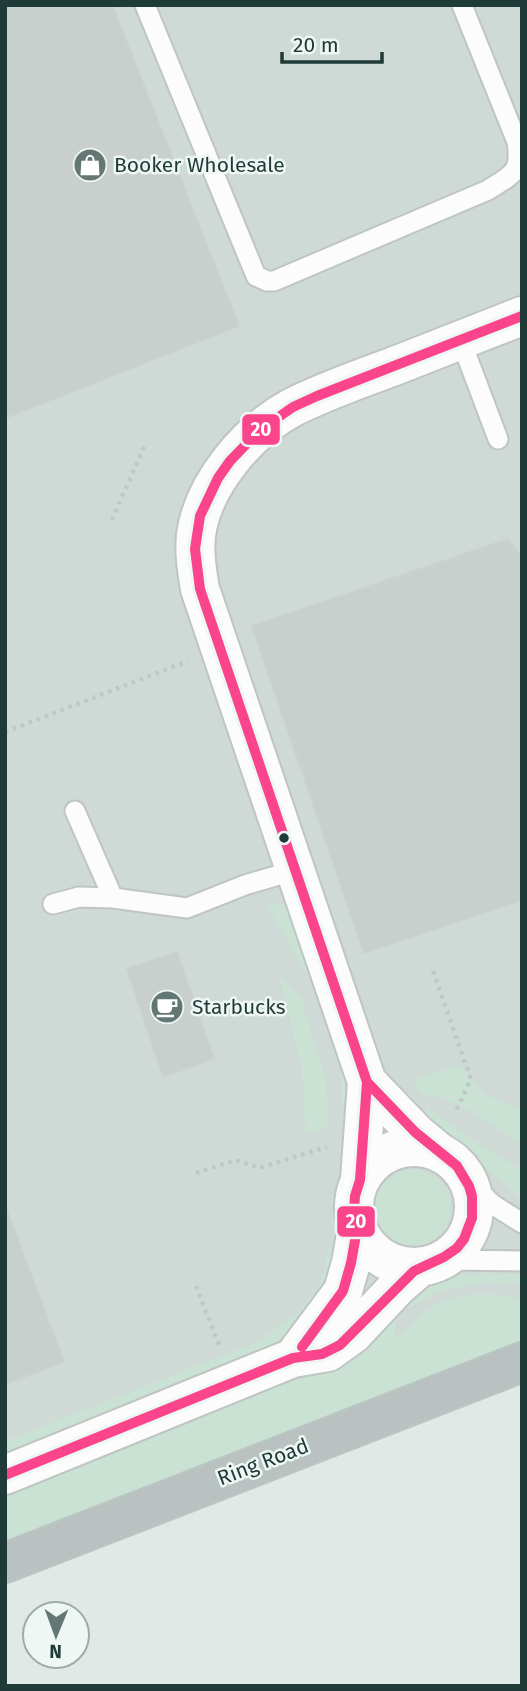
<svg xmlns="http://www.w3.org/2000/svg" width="527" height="1691" font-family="'Fira Sans',sans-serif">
	<rect width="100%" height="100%" fill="#e2e8e6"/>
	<path fill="#cfdad6" d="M5 5H522V1324L5 1523Z"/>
	<path fill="#cae2d4" d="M266 903 288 905 347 1066 352 1155 344 1242 328 1293 301 1326 260 1351 5 1456V1441L255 1343 294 1316 319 1287 333 1235 344 1151 342 1067 309 978Z
		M279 975 301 998 326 1080 328 1128 306 1134 302 1068Z
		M459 1065 485 1095 522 1111V1144C492 1126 456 1096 420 1094L413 1081Z
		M426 1107 481 1146 522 1170V1199L428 1119Z
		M375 1208a38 38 0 1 1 76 0a38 38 0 1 1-76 0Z
		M488 1273 522 1275V1283L488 1282 442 1290 397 1314 394 1337C409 1329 421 1313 437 1304 461 1291 497 1291 522 1300V1341L5 1545V1496L337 1361 418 1289 453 1276Z"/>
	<path fill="#c9cfcd" stroke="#cbd1cf" stroke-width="2" d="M5 5H112L239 326 5 418Z
		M508 539 522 558V900L364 953 252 626Z
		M177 952 214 1059 163 1077 127 969Z
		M8 1213 64 1362 5 1384V1214Z"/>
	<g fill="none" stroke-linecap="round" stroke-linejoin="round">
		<defs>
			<path id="lane" d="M145 5 256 276 267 281H274L488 190C511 175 522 174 517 142L462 5
				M461 341 498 439
				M75 811 113 898
				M53 904 79 897 113 898 187 908 245 885 296 870
				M467 1179 492 1204 522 1223
				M441 1260 522 1261"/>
			<path id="street" d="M354 1207a60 60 0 1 1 120 0a60 60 0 1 1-120 0Z
				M440 1153 417 1134 367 1082 200 589C197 571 194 554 196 535 203 484 248 431 293 407 325 391 359 379 392 367 436 350 479 333 522 316
				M360 1180 367 1082
				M293 1358 343 1291 351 1263 357 1229
				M5 1475 293 1358 328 1352 353 1334 398 1286 420 1267"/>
			<path id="highway" d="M5 1563 522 1362"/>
		</defs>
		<use href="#lane" stroke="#bfc5c3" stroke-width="23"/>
		<use href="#street" stroke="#bfc5c3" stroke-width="42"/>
		<use href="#highway" stroke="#bbc5c3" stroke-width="42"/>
		<path stroke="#bfc8c7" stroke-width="4.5" stroke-dasharray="3.5 5" stroke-linecap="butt" d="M112 520 145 445
			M5 732 188 661
			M433 971 471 1079 455 1113
			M196 1173 235 1160 259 1168 327 1147
			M196 1286 220 1347"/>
		<use href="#lane" stroke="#fbfcfb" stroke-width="19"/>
		<use href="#street" stroke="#fbfcfb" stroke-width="38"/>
		<use href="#highway" stroke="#b9c2c1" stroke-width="38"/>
		<defs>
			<path id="bus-1" d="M302 1347 343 1291 351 1263 357 1229 354 1212 355 1196 360 1180 367 1082
				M5 1475 293 1358 322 1354 340 1345 414 1271 444 1257 457 1248 464 1239 472 1218V1196L469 1186 457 1166 415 1132 367 1082 200 589 195 549 200 516 218 478 230 461 260 430 293 407 317 396 522 316"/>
		</defs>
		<use href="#bus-1" stroke="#eff7f4" stroke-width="16"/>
		<use href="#bus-1" stroke="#fa448c" stroke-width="10"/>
	</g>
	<defs>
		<symbol id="shop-disc" viewBox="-11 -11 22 22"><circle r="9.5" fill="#637874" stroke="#eff7f4"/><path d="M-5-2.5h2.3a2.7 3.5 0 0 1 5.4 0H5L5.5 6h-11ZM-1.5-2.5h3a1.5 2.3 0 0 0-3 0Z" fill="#fff"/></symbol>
		<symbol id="cafe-disc" viewBox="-11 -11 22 22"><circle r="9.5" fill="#637874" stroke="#eff7f4"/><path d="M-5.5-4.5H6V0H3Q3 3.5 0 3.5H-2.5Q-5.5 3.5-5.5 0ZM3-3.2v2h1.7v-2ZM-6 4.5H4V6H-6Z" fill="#fff"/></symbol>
	</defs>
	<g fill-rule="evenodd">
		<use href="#shop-disc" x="71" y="146" width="38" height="38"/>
		<use href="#cafe-disc" x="148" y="988" width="38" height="38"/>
	</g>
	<circle fill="#1f3b37" stroke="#eff7f4" stroke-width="2.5" cx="284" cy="838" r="6"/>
	<g text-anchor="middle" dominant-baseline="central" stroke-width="5" stroke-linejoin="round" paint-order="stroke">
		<g font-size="21" fill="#1f3b37" stroke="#eff7f4" text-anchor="start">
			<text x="114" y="165">Booker Wholesale</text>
			<text x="192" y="1007">Starbucks</text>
		</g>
		<g font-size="21" fill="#1f3b37" stroke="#eff7f4">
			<text transform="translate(263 1462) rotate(-21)">Ring Road</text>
		</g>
	</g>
	<g stroke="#eff7f4" stroke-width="2.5">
		<rect x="241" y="413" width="40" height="33" rx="7" fill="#fa448c"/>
		<rect x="336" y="1205" width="40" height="33" rx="7" fill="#fa448c"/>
	</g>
	<g font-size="19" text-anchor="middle" font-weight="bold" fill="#fff">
		<text x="261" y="436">20</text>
		<text x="356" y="1228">20</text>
	</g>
	<rect width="527" height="1691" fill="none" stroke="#1f3b37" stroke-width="14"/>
	<g transform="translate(56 1635) rotate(181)"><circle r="33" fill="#eff7f4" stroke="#9caca8" stroke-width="2"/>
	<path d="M0-5L12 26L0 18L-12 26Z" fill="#637874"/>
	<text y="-10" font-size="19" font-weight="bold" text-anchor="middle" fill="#1f3b37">N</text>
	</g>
	<path d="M282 52v10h100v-10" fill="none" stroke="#1f3b37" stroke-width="3.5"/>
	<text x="293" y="52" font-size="21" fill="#1f3b37" stroke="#eff7f4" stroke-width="5" paint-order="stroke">20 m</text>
</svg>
